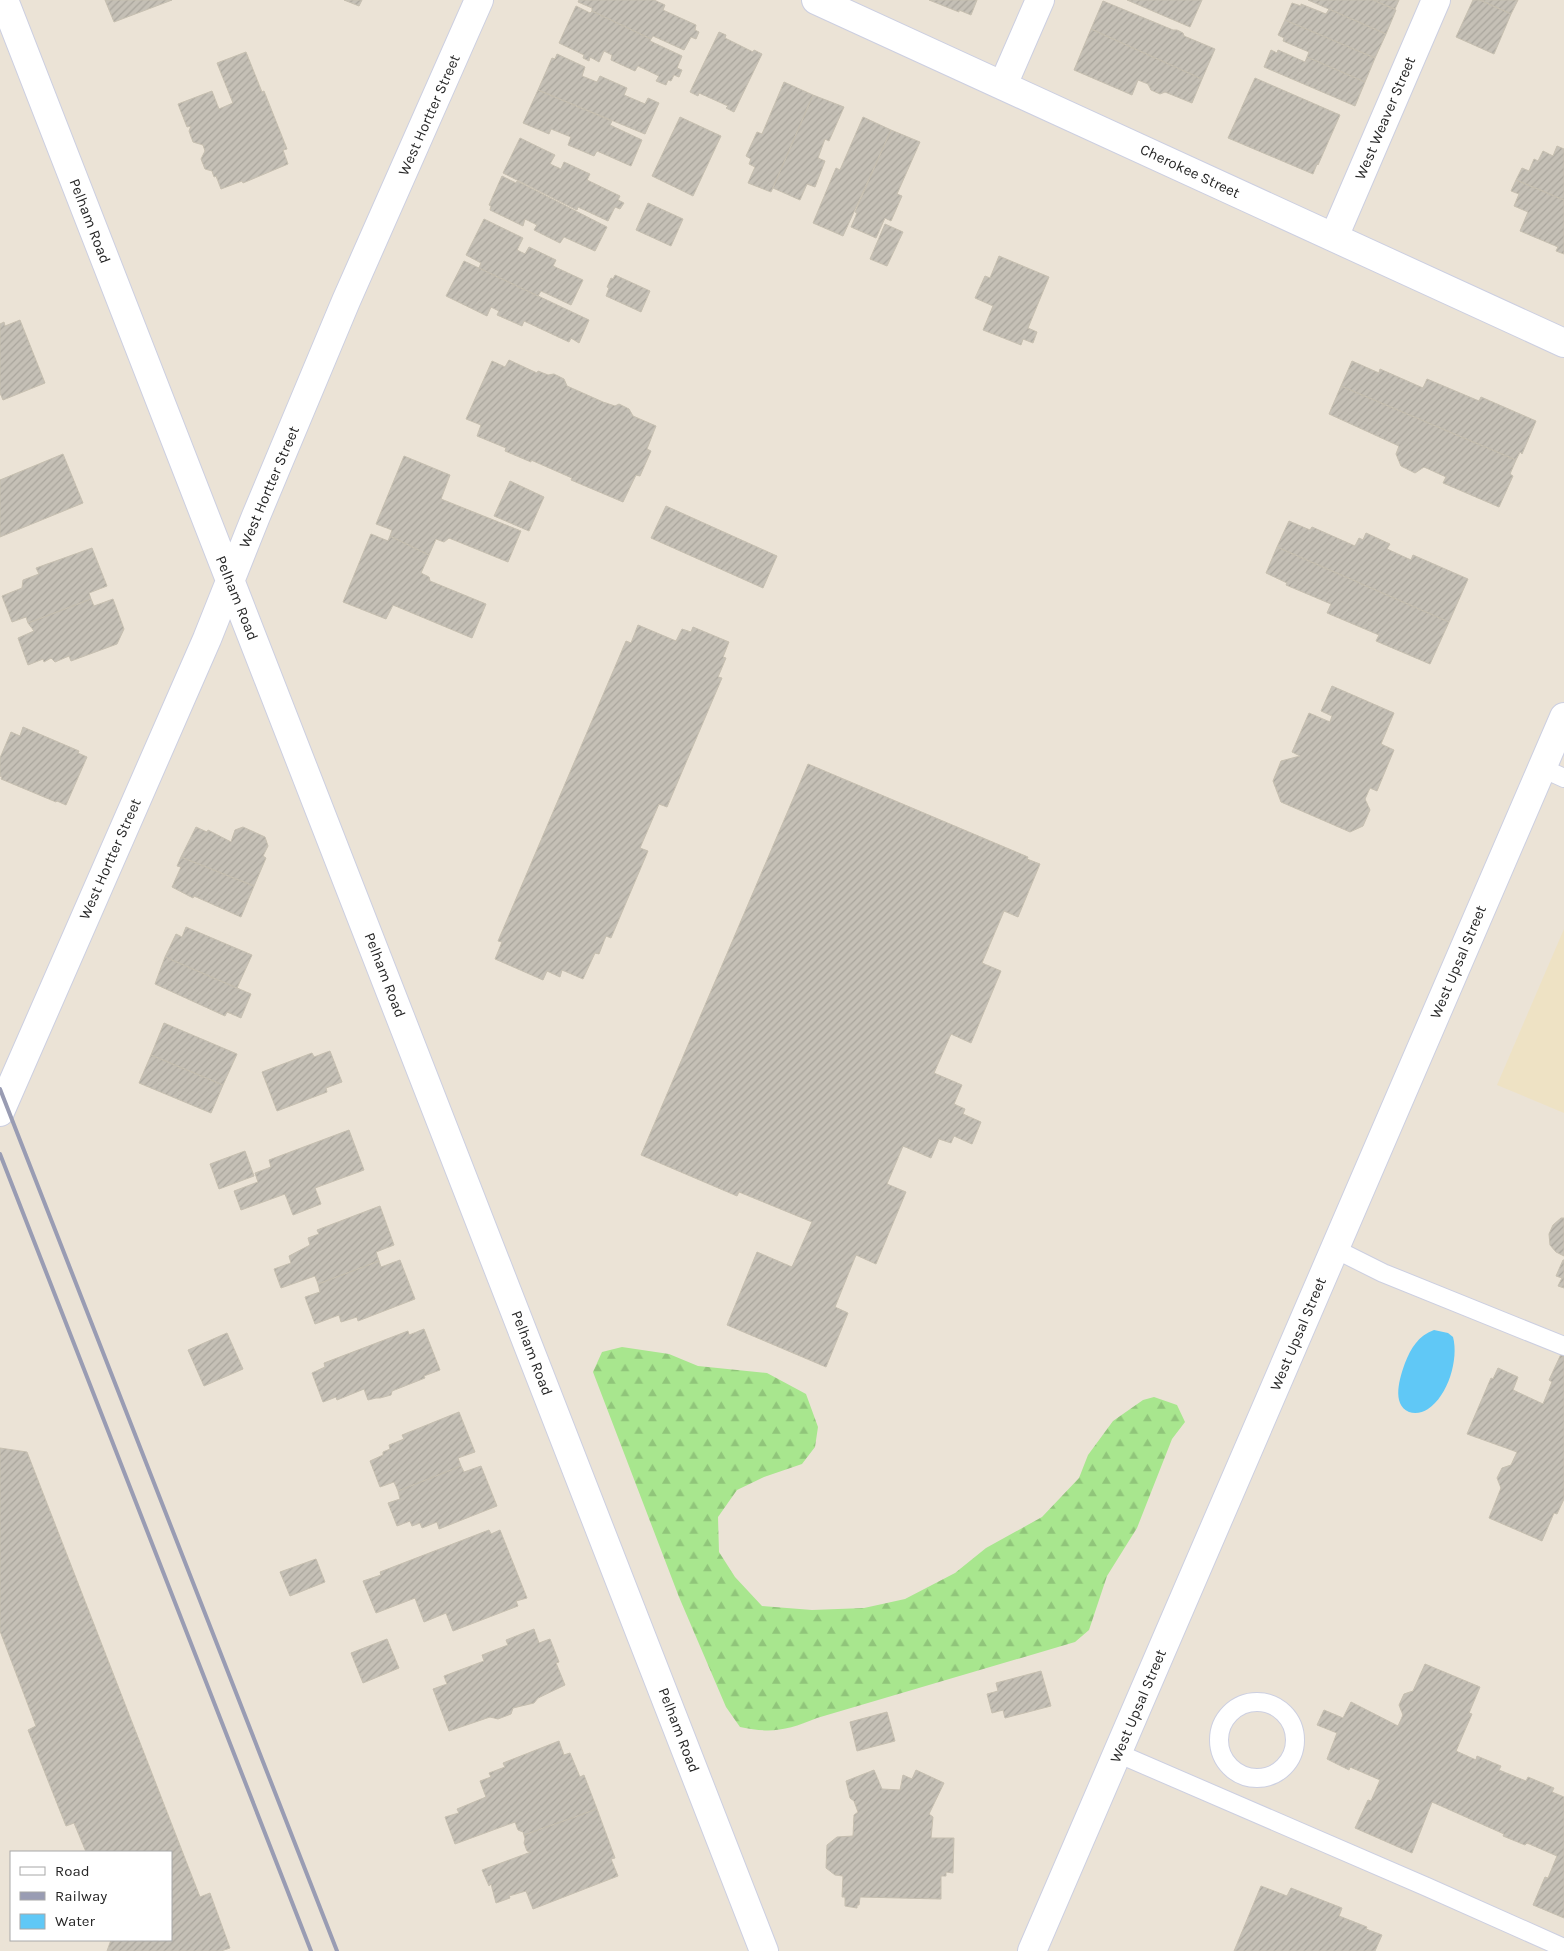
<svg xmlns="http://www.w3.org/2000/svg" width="1564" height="1951" font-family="Karla,sans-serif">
	<defs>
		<pattern id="forest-firs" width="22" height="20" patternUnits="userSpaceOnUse" patternTransform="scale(1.25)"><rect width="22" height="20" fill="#a8e68e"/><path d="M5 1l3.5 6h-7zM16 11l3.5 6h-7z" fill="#90c57a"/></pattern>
		<pattern id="building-hatch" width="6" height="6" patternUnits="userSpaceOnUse" patternTransform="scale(1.25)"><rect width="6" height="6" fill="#c5c0b6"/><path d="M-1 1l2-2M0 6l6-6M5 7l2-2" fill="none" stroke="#a9a59c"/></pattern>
	</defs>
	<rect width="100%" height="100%" fill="#ebe3d6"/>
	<path fill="#eee2c4" d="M1564 929V1113L1497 1085Z"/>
	<path fill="url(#forest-firs)" d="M622 1347 669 1354 698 1366 767 1373 806 1394 818 1427 815 1447 802 1464 764 1477 737 1490 718 1517 719 1552 735 1577 762 1606 812 1610 864 1608 905 1599 955 1573 986 1548 1042 1517 1079 1478 1088 1455 1113 1421 1143 1400 1154 1397 1177 1405 1185 1422 1172 1439 1137 1528 1107 1576 1089 1630 1075 1642 817 1718C788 1730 772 1734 740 1727L726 1707 679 1597 593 1372 602 1352Z"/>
	<path fill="#60c8f6" d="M1434 1330 1448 1333 1453 1337C1459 1359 1448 1396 1428 1409 1422 1413 1415 1414 1409 1412 1391 1404 1400 1377 1405 1363 1411 1348 1418 1336 1434 1330Z"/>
	<path fill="url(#building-hatch)" stroke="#c6bfb0" d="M105 0H172L114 22Z
		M344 0H362L359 6Z
		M579 0H654L665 5 663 10 696 25 695 30 699 32 696 39 691 37 684 50 653 36 651 39 592 11V8L578 2Z
		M929 0H977L971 15 959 10V12Z
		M1127 0H1202L1190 27Z
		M1308 0H1373L1396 10 1386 34Z
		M1373 0H1399L1395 9Z
		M1473 0H1480L1511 14 1494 54 1456 37Z
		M1480 0H1518L1511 14Z
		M1103 1 1173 30H1177L1183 33 1184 36 1215 49 1202 79 1091 29Z
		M1292 3 1301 6V4L1326 14 1329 9 1386 34 1375 58 1285 20Z
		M576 6 590 13 592 11 651 39 650 41 682 56 677 68 682 70 679 77 674 75 671 81 668 80 666 85 656 81 659 76 638 66 635 71 611 60 612 55 604 51 599 62 590 57 589 61 583 58 584 55 559 43Z
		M1285 20 1375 58 1365 82 1307 57 1309 52 1283 41 1284 38 1278 35Z
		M1091 29 1202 79 1192 103 1165 92 1160 94 1151 90 1148 84 1138 80 1132 95 1074 70Z
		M719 32 726 35 725 38 753 52 754 50 762 54 734 112 726 108 728 106 699 93 698 96 690 92Z
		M1271 50 1277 53 1278 50 1305 62 1307 57 1365 82 1355 106 1264 67Z
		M246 52 262 92 264 91 287 149 283 150 288 164 243 183 242 181 221 189 216 176 214 177 212 171 205 169 201 159 205 151 203 145 193 142 189 131 191 126 187 127 178 104 212 91 219 109 233 103 217 63Z
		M557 54 585 67 582 76 597 82 600 76 627 88 624 95 645 104 648 98 659 103 645 134 538 90 552 58 555 59Z
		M1255 78 1340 115 1318 165 1317 164 1313 174 1228 138Z
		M784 82 813 95 771 192 748 183 755 167 749 164 751 159 746 156 757 132 762 134Z
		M538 90 612 121 610 125 642 140 631 166 597 151 594 156 568 145 571 137 551 129 549 134 523 123Z
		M813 95 844 107 829 141 825 139 818 158 825 161 815 187 807 184 800 200 773 188Z
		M680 117 721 136 693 196 652 176Z
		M863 117 891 130 843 236 813 223 836 168 840 170Z
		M891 130 920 142 897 194 902 196 891 221 885 218 876 238 851 227 857 213 855 212Z
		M520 138 555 155 550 164 561 169 564 162 590 174 587 180 620 196 618 200 624 203 620 209 615 207 608 221 578 207 577 210 503 173Z
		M1557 146 1564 149V200L1516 180 1522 168 1529 171 1534 159 1538 161 1543 151 1553 156Z
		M502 176 516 183 517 181 607 227 595 251 564 237 560 243 534 230 537 225 525 219 523 226 490 210 491 206 489 205Z
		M1516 180 1564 200V254L1556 251 1558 247 1520 231 1528 212 1514 206 1519 194 1511 191Z
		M648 203 683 219 671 246 636 230Z
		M484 219 523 238 517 250 525 254 529 247 556 260 553 266 583 280 571 305 541 291 538 296 479 268 481 263 466 255Z
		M885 224 903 232 887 266 870 259Z
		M999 256 1049 277 1028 328 1037 332 1033 343 1023 339 1021 345 983 330 993 306 975 298 985 276 990 278Z
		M464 261 589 320 579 343 571 338 569 342 524 321 522 326 497 315 499 311 491 307 487 316 446 296Z
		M615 275 650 291 641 312 606 296 609 288 607 287 611 278 613 279Z
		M20 320 45 383 3 400 0 393V324L4 322 5 326Z
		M509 360 537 373 538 371 548 375 554 374 564 379 567 386 603 402 615 406 619 404 629 409 633 416 656 426 647 449 651 451 640 476 636 475 623 502 571 480 572 478 531 460V462L505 451 506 448 477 436 481 425 466 419 492 361 505 367Z
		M1352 361 1379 373 1380 369 1423 388 1427 379 1479 401 1481 397 1536 421 1522 454 1520 452 1516 460 1341 386Z
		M1341 386 1516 460 1510 474 1513 476 1499 507 1443 483 1446 477 1424 467 1415 473 1401 466 1396 454 1399 446 1329 414Z
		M63 454 83 503 0 537V480Z
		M404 456 450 475 441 499 521 531 508 562 449 538 444 542 436 539 429 555 390 536 392 530 376 524Z
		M510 481 544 497 529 531 494 516Z
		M666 506 777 556 763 588 651 538Z
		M1289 521 1310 530 1312 527 1355 546 1359 538 1363 540 1366 533 1390 544 1387 549 1411 560 1413 555 1468 579 1449 622 1277 547Z
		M371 534 388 541 390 536 429 555 421 573 429 577 430 581 486 604 472 638 393 605 386 619 343 602Z
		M1277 547 1449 622 1430 664 1376 641 1379 635 1327 613 1331 604 1286 585 1287 583 1266 573Z
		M92 548 107 586 89 593 91 599 28 623 26 617 12 622 2 596 22 588 23 580 39 574 36 568Z
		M91 599 94 606 113 599 124 629 117 644 71 661 69 656 55 662 51 658 44 662 43 659 28 665 18 638 34 631 28 623Z
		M638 625 676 641 682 629 691 632 693 627 729 642 723 657 726 658 718 677 722 678 667 807 659 804 640 848 648 851 611 938 606 936 599 954 595 953 583 979 562 970 560 977 547 971 543 980 495 959 502 942 498 941 626 641 631 643Z
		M1332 686 1394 713 1381 744 1394 750 1377 791 1370 788 1365 799 1370 810 1363 826 1350 832 1281 802 1273 781 1281 761 1300 756 1292 752 1309 713 1330 722 1332 716 1321 711Z
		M23 727 79 751 78 753 87 757 66 805 57 801 56 802 1 779 2 777 0 776V758L11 732 20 736Z
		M808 764 1028 857 1027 859 1040 864 1018 917 1004 911 982 963 1001 971 971 1043 951 1034 934 1073 962 1085 954 1104 965 1109 963 1114 981 1122 972 1144 954 1136 951 1143 939 1139 931 1158 903 1146 887 1184 906 1192 876 1264 856 1255 835 1307 848 1313 826 1367 727 1325 757 1252 792 1267 812 1222 739 1192 737 1196 641 1155Z
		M196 827 207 832 208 830 231 842 235 830 243 827 265 837 268 846 263 856 266 858 254 886 181 857Z
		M181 857 254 886 241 917 194 896 193 898 172 887 181 867 177 866Z
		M186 927 252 955 237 988 165 957 176 934 182 937Z
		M165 957 251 994 241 1018 227 1012 225 1016 155 984Z
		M164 1023 237 1054 223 1085 151 1055Z
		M330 1051 342 1082 326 1088 327 1092 277 1111 262 1072 312 1053 314 1057Z
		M151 1055 223 1085 211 1113 139 1083Z
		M349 1130 364 1170 315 1188 321 1204 293 1215 285 1194 241 1210 234 1191 258 1182 255 1173 271 1167 269 1160Z
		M245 1151 254 1176 219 1189 210 1164Z
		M380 1206 394 1245 376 1252 379 1261 318 1284 315 1276 281 1288 274 1269 291 1263 289 1256 310 1245 308 1238 319 1234 317 1230Z
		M1561 1218H1564V1256L1556 1252 1550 1245 1549 1234 1553 1225Z
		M400 1260 415 1299 358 1321 357 1317 341 1322 339 1315 315 1324 305 1297 320 1292 318 1284 379 1261 381 1267Z
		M1563 1260H1564V1288L1558 1286 1562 1278 1556 1276Z
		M424 1329 440 1370 424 1376 425 1378 392 1391 391 1395 380 1398H376L368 1400 364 1389 337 1400 336 1397 323 1402 312 1373 325 1367 324 1363 408 1331 409 1335Z
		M227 1333 243 1369 204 1386 188 1350Z
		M1562 1352 1564 1353V1499L1557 1514 1554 1513 1542 1541 1489 1518 1501 1488 1497 1478 1502 1468 1511 1465 1517 1452 1467 1434 1491 1378 1493 1379 1498 1368 1518 1377 1513 1390 1543 1404 1552 1382 1549 1380Z
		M459 1412 475 1452 458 1458 461 1466 398 1491 394 1482 380 1487 370 1461 383 1455V1452L390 1449 389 1445 404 1439 402 1435Z
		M0 1448 27 1452 200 1897 210 1893 230 1948 221 1951H107L111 1940H171V1852H86L74 1823 66 1826 28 1730 36 1726 0 1631Z
		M461 1466 464 1472 481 1466 497 1506 439 1529 437 1522 422 1528 420 1523 412 1526 410 1521 397 1526 388 1503 400 1499 398 1491Z
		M489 1530 491 1534 500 1530 527 1598 516 1601 518 1606 453 1631 446 1613 424 1622 415 1598 376 1613 363 1581 381 1575 380 1572Z
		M316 1559 325 1582 290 1596 280 1572Z
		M534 1629 539 1643 550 1639 559 1662 556 1663 565 1685 538 1698 534 1703 513 1708 511 1714 498 1719 490 1717 449 1731 433 1689 447 1684 444 1676 484 1661 482 1655 508 1645 506 1640Z
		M387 1639 399 1668 363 1683 351 1653Z
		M1425 1664 1480 1687 1469 1713 1472 1714 1456 1751 1476 1760 1477 1756 1501 1766 1499 1770 1526 1781 1528 1777 1554 1788 1552 1792 1564 1797V1918L1533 1905 1545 1877 1548 1878 1557 1856 1527 1843 1525 1845 1503 1836 1504 1834 1432 1802 1412 1853 1355 1828 1368 1800 1371 1801 1380 1780 1350 1767 1349 1770 1327 1759 1337 1733 1317 1725 1324 1710 1343 1718 1351 1702 1398 1726 1403 1715 1399 1705 1404 1694 1413 1691Z
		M1041 1671 1051 1706 1005 1718 1003 1710 992 1713 987 1694 998 1691 996 1683Z
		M887 1712 895 1741 857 1751 850 1722Z
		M559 1741 564 1755 570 1753 580 1777 584 1775 597 1809 524 1835 523 1832 518 1830 515 1822 455 1844 445 1817 459 1813 457 1809 486 1797 480 1781 491 1777 489 1773 505 1767 503 1763Z
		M874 1770 882 1789 900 1790 903 1775 912 1779 916 1770 944 1783 929 1814 933 1817 931 1838H954L953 1873 946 1872V1876H941V1899L860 1897 859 1905H857V1908L845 1906V1897H842L843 1876 835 1875 826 1868 827 1845 837 1837 853 1836 854 1815 858 1812 854 1801 850 1798 846 1781Z
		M597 1809 615 1858 611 1859 618 1876 533 1909 526 1891 509 1896 510 1898 496 1903 491 1884 489 1886 482 1870 531 1852 527 1851 524 1843 525 1839 524 1835Z
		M1261 1886 1287 1896 1291 1888 1342 1908 1339 1916 1367 1927 1366 1929 1382 1935 1375 1951H1234Z"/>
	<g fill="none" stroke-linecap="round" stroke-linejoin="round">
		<defs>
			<path id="service" d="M1542 768 1564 778
				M1335 1249 1383 1273 1564 1346
				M1219 1740a38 38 0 1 1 76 0a38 38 0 1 1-76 0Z
				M1117 1753 1427 1887 1564 1948"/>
			<path id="minor" d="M4 0 764 1951
				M816 0 1564 343
				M1003 85 1040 0
				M1334 237 1436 0
				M0 1112 207 639 256 516 346 301 479 0
				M1032 1951 1564 717"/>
		</defs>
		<use href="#service" stroke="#cccfe1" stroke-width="20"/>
		<use href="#minor" stroke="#cccfe1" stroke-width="30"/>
		<use href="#service" stroke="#fff" stroke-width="18"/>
		<use href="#minor" stroke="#fff" stroke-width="28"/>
		<path stroke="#999cb3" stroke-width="4" d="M0 1089 337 1951
			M0 1154 311 1951"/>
	</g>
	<g text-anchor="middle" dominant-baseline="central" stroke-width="4" stroke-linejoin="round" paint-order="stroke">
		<g font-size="15" fill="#262626" stroke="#fff">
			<text transform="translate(429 115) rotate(-66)">West Hortter Street</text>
			<text transform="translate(1385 118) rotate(-67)">West Weaver Street</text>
			<text transform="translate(1190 171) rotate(25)">Cherokee Street</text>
			<text transform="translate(90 221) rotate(69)">Pelham Road</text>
			<text transform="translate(269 487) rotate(-67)">West Hortter Street</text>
			<text transform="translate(237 598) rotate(68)">Pelham Road</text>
			<text transform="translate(110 859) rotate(-66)">West Hortter Street</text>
			<text transform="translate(1458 962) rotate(-67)">West Upsal Street</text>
			<text transform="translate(385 975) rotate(69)">Pelham Road</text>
			<text transform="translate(1298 1334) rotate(-67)">West Upsal Street</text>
			<text transform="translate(532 1353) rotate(69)">Pelham Road</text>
			<text transform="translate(1138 1706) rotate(-67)">West Upsal Street</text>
			<text transform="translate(679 1730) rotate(69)">Pelham Road</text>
		</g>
	</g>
	<rect x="10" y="1851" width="162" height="90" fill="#ffffff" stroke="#a8a8a8"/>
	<rect x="20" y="1867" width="25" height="8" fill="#ffffff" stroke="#a8a8a8"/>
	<text x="55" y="1876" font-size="15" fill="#262626">Road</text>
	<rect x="20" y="1892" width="25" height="8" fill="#999cb3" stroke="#a8a8a8"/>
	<text x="55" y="1901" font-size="15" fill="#262626">Railway</text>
	<rect x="20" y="1914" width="25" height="15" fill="#60c8f6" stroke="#a8a8a8"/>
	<text x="55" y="1926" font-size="15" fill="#262626">Water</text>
</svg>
